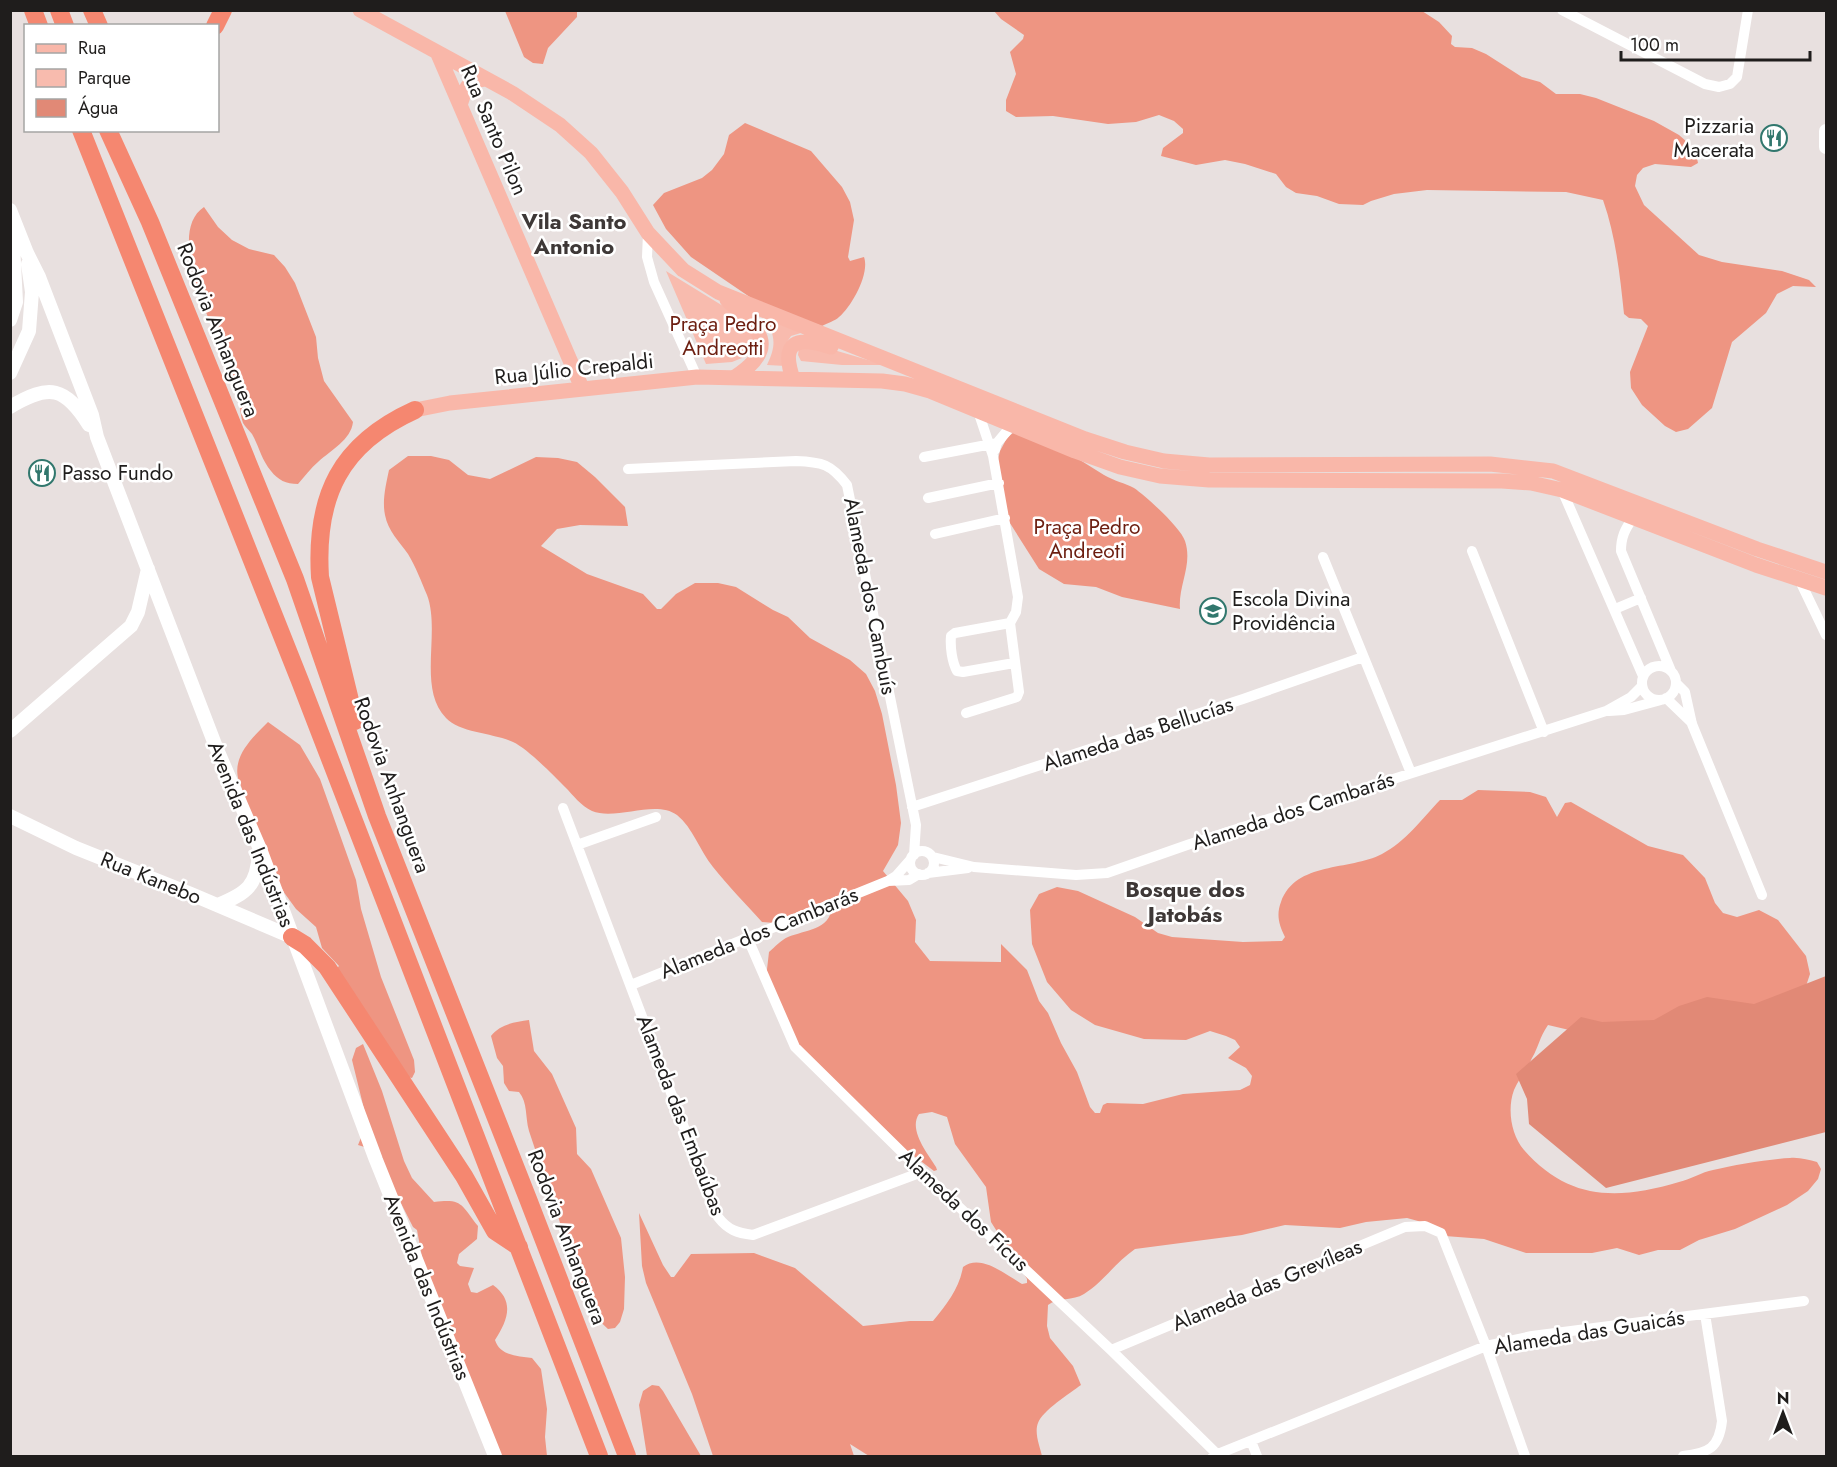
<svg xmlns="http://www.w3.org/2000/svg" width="1837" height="1467" font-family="Jost,sans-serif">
	<rect width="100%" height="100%" fill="#e8e0df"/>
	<path fill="#f8bbae" d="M666 271 741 317 755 341 747 356 732 362 706 364Z
		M764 315 804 332 791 336 785 345 786 366 767 365C777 344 775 336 764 315Z
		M799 347 827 348 885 365H842L801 361 798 355Z"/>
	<path fill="#ee9582" d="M505 11H577V17L548 48 543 64 533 63 524 57Z
		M994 11H1422L1439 22 1452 36 1451 44 1455 47 1472 48 1486 54 1522 77 1540 82 1556 94H1580L1596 98 1654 121 1679 135 1695 149 1698 163 1691 167 1655 164 1643 168 1637 175 1635 186 1644 205 1699 255 1722 262 1782 271 1809 280 1816 287 1793 286 1777 294 1766 313 1732 342 1712 408 1688 429 1676 432 1665 426 1642 405 1631 388 1630 372 1648 326 1641 319 1629 318 1624 314C1620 276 1616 237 1603 200L1566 192 1427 190 1394 194 1371 201 1363 205 1339 204 1317 196 1296 193 1286 187 1276 174 1245 164 1225 160 1196 165 1161 156 1163 148 1183 133V129L1174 121 1159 115 1136 122 1108 124 1053 116 1016 117 1006 111V100L1016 74 1010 52 1023 39 1024 35 1001 19Z
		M745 123 811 151 842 187 850 202 854 220 848 257 850 261 864 257C870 273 852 306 839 317 835 321 827 323 822 326L763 306 691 257 666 229 653 205 664 193 702 178 712 170 724 154 729 135Z
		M204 207 218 227 232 240 249 249 274 255 285 267 295 283 316 337 318 358 324 381 353 422C351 440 331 450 318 462 311 468 305 476 298 484 286 484 278 480 271 471 261 459 259 446 252 434 249 430 245 427 243 423 239 412 241 398 237 387 225 350 160 236 204 207Z
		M1021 426C1049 441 1077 458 1104 475 1114 481 1125 483 1134 488 1146 496 1181 528 1185 541 1193 565 1178 585 1180 609L1122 597 1096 587 1064 584 1039 569 1008 520 996 468 1000 451 1007 438Z
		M408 456H431L449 460 468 475 490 479 536 457 558 458 577 462 595 477 625 507 628 526 580 525 557 529 541 546 587 574 643 594 657 609H661L676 594 695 583H718L736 587 773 610 788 617 810 638 850 660 866 674 875 691 882 714 896 785 901 823 898 845 883 871 908 901 916 920 915 942 930 961 1001 962V944L1027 970 1039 1001 1048 1013 1061 1043 1077 1072 1090 1107 1095 1113H1100L1103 1105 1107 1103 1143 1104 1183 1094 1240 1090 1250 1085 1252 1076 1246 1068 1228 1058 1240 1047 1235 1040 1226 1036 1210 1031 1186 1040 1144 1039 1095 1025 1071 1010 1047 982 1032 944 1030 910 1039 894 1057 887 1078 891 1135 917 1158 933 1172 937 1243 942 1282 941 1285 937C1279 925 1276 915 1281 902 1296 861 1349 871 1382 854 1405 842 1422 819 1440 800H1462L1478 790 1530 792 1546 797 1557 817 1565 803 1571 802 1648 846 1683 855 1705 878 1715 903 1723 913 1737 917 1759 910 1778 920 1806 956 1810 974 1805 989 1787 1004 1616 1041 1548 1025C1539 1038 1539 1046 1532 1058 1527 1069 1519 1079 1514 1090 1507 1109 1511 1135 1524 1150 1569 1201 1618 1200 1679 1182 1691 1179 1702 1172 1713 1170 1734 1165 1769 1159 1790 1158 1799 1157 1809 1160 1817 1162L1821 1169 1818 1179 1808 1191 1787 1205 1735 1229 1699 1240 1680 1250H1658L1639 1255 1617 1248 1592 1253H1526L1484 1239 1445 1236 1418 1221 1407 1218 1366 1222 1340 1228 1285 1225 1242 1235 1135 1249C1116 1262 1102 1283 1084 1294 1073 1301 1058 1297 1048 1305L1047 1326 1050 1338 1073 1366 1081 1385C1070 1393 1042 1411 1038 1423 1034 1433 1040 1447 1042 1456H869L850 1444 854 1456H713L692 1394 646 1283 642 1266 639 1213 663 1265 671 1277H674L691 1254 754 1253 795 1268 863 1326 910 1321H933C947 1304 959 1289 963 1267 981 1253 1006 1275 1022 1284L1027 1283V1279L991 1222 986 1187 955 1144 947 1117 932 1112 919 1114C908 1130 928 1154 936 1167L937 1170 934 1171 870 1123 801 1051 766 978 769 952C775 947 781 940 788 937 805 930 832 929 831 907L775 923 762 922C746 904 728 886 713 867 700 851 693 828 677 815 655 799 616 821 592 811 581 806 573 795 565 787 553 775 528 749 513 742 494 733 460 733 446 718 417 688 441 632 427 595 421 581 416 567 408 554 399 541 388 531 385 515 382 501 386 484 389 470Z
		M268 722 300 745 320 779 356 880 361 909 381 977 414 1060 415 1072 412 1078 402 1076 337 968 339 966 322 948 316 927 296 909 275 880 238 778C233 755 253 737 268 722Z
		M529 1020 534 1051 552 1074 576 1128 577 1154 591 1169 621 1238 625 1277 624 1309 620 1322 615 1328 608 1329C575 1301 570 1252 557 1213 548 1186 538 1159 529 1131 525 1117 528 1103 519 1092L509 1091 504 1083 503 1066 497 1058 491 1036C500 1024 515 1022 529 1020Z
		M363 1044 382 1091 404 1161 412 1178 434 1202C463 1198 461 1205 478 1226L477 1239 459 1254 457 1263 460 1266 474 1268 468 1284 471 1292 477 1293 493 1285C515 1301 508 1320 495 1340 500 1356 518 1356 532 1358L541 1369 547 1409 545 1437 547 1456H497L453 1353 422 1257 417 1230 413 1227 374 1150 358 1145 365 1128 366 1117 352 1060 356 1048Z
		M652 1385 659 1386 663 1391 701 1456H647L639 1405 643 1391Z"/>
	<path fill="#e18976" d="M1826 976V1132L1606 1188 1529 1124 1527 1099 1516 1074 1581 1017 1602 1022 1654 1020 1679 1006 1707 997 1754 1004Z"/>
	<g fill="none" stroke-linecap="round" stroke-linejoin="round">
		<path stroke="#fff" stroke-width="10" d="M1562 10 1705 84 1719 87 1730 84 1737 77 1748 10
			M648 233 647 257 654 282 697 377
			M978 411 993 456 1018 597 1016 612 1010 623 955 633 951 636C950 647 952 662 957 671L963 672 1014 663
			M995 450 997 443 1012 425
			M924 457 997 443
			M628 469 796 461C822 462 831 464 847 485L916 825 914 855
			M1562 490 1643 676
			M928 498 999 483
			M1633 518C1625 529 1621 537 1621 551L1671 671
			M935 534 1005 518
			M1472 551 1544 732
			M1323 557 1411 773
			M1800 581 1826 635
			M1615 609 1641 598
			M1642 683a17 17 0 1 1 34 0a17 17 0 1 1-34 0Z
			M1676 683 1685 692 1692 724 1762 895
			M1666 698 1692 723
			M1609 711 1624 710 1661 700
			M966 713 1017 697 1019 692 1010 623
			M912 807 1243 699 1363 657
			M563 808 718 1217C728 1230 737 1233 753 1235L922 1172
			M577 845 656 817
			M910 863a12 12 0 1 1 24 0a12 12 0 1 1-24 0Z
			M933 857 974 867 1076 875 1107 873 1190 844 1606 711 1631 697 1642 686
			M928 873 968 868
			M888 881 909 880 919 874
			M748 939 795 1047 922 1172 1111 1350 1218 1455
			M631 985 888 881 896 876 911 859
			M1111 1350 1405 1227 1425 1226 1441 1233 1486 1346 1525 1456
			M1251 1441 1257 1456
			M1213 1456 1486 1346 1532 1336 1804 1301
			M1683 1456C1709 1453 1719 1448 1722 1421L1705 1314"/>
		<path stroke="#fff" stroke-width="14" d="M1826 131V147
			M10 210 27 253 39 277 92 415 97 437 216 747 260 849 376 1160 495 1456
			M10 320 16 302 12 225
			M10 373 29 331 32 292 28 264
			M10 407C50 383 65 387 89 425
			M10 731 131 626 138 612 148 569
			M10 816 76 848 191 894 292 937
			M218 905C247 893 257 886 259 853"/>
		<path stroke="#f9b7a9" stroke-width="15" d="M360 10 512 93 560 125 591 153 622 192 648 233 683 270 718 292 1085 439 1125 452 1164 461 1209 465 1490 464 1553 471 1757 549 1826 572
			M438 54 582 388
			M460 105C466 88 466 81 486 79
			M727 300C759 328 781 347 735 377
			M793 379C780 341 797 336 831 347
			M415 410 450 403 697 377 882 381 905 384 930 391 1075 451 1120 467 1160 476 1209 480 1502 481 1531 483 1562 490 1756 565 1826 588"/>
		<path stroke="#f58770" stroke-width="18" d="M33 10 39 26
			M59 10 65 26
			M92 10 99 26
			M215 26 223 10
			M81 130 300 681 599 1456
			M108 130 150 222 295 579 377 816 528 1199 627 1456
			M355 721 320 577C315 496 340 444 415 410
			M292 937 305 945 327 967 464 1176 495 1231 519 1247"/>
	</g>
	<defs>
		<symbol id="restaurant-ring" viewBox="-11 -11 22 22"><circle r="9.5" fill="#fff" stroke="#31776d" stroke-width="1.5"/><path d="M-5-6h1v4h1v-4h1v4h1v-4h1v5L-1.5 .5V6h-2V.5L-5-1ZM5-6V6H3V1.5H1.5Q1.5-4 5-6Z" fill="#31776d"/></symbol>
		<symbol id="school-ring" viewBox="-11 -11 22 22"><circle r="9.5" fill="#fff" stroke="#31776d" stroke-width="1.5"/><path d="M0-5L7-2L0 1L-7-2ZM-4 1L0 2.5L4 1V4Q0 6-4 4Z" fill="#31776d"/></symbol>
	</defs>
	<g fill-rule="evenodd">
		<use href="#restaurant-ring" x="1759" y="123" width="30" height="30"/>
		<use href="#restaurant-ring" x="27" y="458" width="30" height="30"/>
		<use href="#school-ring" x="1198" y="596" width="30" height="30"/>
	</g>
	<g text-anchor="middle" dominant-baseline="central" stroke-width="5" stroke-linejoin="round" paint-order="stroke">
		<g font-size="21" fill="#1f1d1c" stroke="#fff" text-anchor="start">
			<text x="1754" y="126" text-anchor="end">Pizzaria<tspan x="1754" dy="24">Macerata</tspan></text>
			<text x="62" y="473">Passo Fundo</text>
			<text x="1232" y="599">Escola Divina<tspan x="1232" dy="24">Providência</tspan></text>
		</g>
		<g font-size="21" fill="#1f1d1c" stroke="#fff">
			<text transform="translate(494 130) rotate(67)">Rua Santo Pilon</text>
			<text transform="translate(218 330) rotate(68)">Rodovia Anhanguera</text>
			<text transform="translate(574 369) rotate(-6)">Rua Júlio Crepaldi</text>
			<text transform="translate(870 596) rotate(79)">Alameda dos Cambuís</text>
			<text transform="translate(1138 734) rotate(-18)">Alameda das Bellucías</text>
			<text transform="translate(392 785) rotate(70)">Rodovia Anhanguera</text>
			<text transform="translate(1293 811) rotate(-18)">Alameda dos Cambarás</text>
			<text transform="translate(251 834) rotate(68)">Avenida das Indústrias</text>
			<text transform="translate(151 878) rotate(22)">Rua Kanebo</text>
			<text transform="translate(759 933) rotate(-22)">Alameda dos Cambarás</text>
			<text transform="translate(681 1115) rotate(69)">Alameda das Embaúbas</text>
			<text transform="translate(964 1210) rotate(43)">Alameda dos Fícus</text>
			<text transform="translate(567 1237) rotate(69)">Rodovia Anhanguera</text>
			<text transform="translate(1267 1285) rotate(-23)">Alameda das Grevíleas</text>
			<text transform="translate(427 1287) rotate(68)">Avenida das Indústrias</text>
			<text transform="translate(1589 1332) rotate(-9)">Alameda das Guaicás</text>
		</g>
		<g font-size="21" fill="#6c1e10" stroke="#fff">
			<text x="723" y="324">Praça Pedro<tspan x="723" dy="24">Andreotti</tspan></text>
			<text x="1087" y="527">Praça Pedro<tspan x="1087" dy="24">Andreoti</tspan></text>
		</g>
		<g font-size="22" font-weight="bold" fill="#3e3837" stroke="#fff">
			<text x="574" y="221">Vila Santo<tspan x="574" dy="25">Antonio</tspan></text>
			<text x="1185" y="889">Bosque dos<tspan x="1185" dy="25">Jatobás</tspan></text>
		</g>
	</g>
	<rect width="1837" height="1467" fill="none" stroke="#1f1d1c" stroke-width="24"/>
	<rect x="24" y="24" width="195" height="108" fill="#ffffff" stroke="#a5a5a4" stroke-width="1.5"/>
	<rect x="36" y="44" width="30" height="9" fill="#f9b7a9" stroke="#a5a5a4" stroke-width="1.5"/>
	<text x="78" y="54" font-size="18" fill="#1f1d1c">Rua</text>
	<rect x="36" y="69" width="30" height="18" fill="#f8bbae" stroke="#a5a5a4" stroke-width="1.5"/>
	<text x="78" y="84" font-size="18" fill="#1f1d1c">Parque</text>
	<rect x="36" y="99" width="30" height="18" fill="#e18976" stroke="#a5a5a4" stroke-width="1.5"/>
	<text x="78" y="114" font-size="18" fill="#1f1d1c">Água</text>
	<g transform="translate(1783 1413)" stroke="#ffffff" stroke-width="4.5" paint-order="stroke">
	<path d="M0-4.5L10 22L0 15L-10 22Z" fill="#1f1d1c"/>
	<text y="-9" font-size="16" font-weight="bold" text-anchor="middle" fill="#1f1d1c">N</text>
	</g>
	<path d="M1621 51v9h189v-9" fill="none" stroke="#1f1d1c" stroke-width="3"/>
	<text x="1630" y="51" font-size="18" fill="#1f1d1c" stroke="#ffffff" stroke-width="4.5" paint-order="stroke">100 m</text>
</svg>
